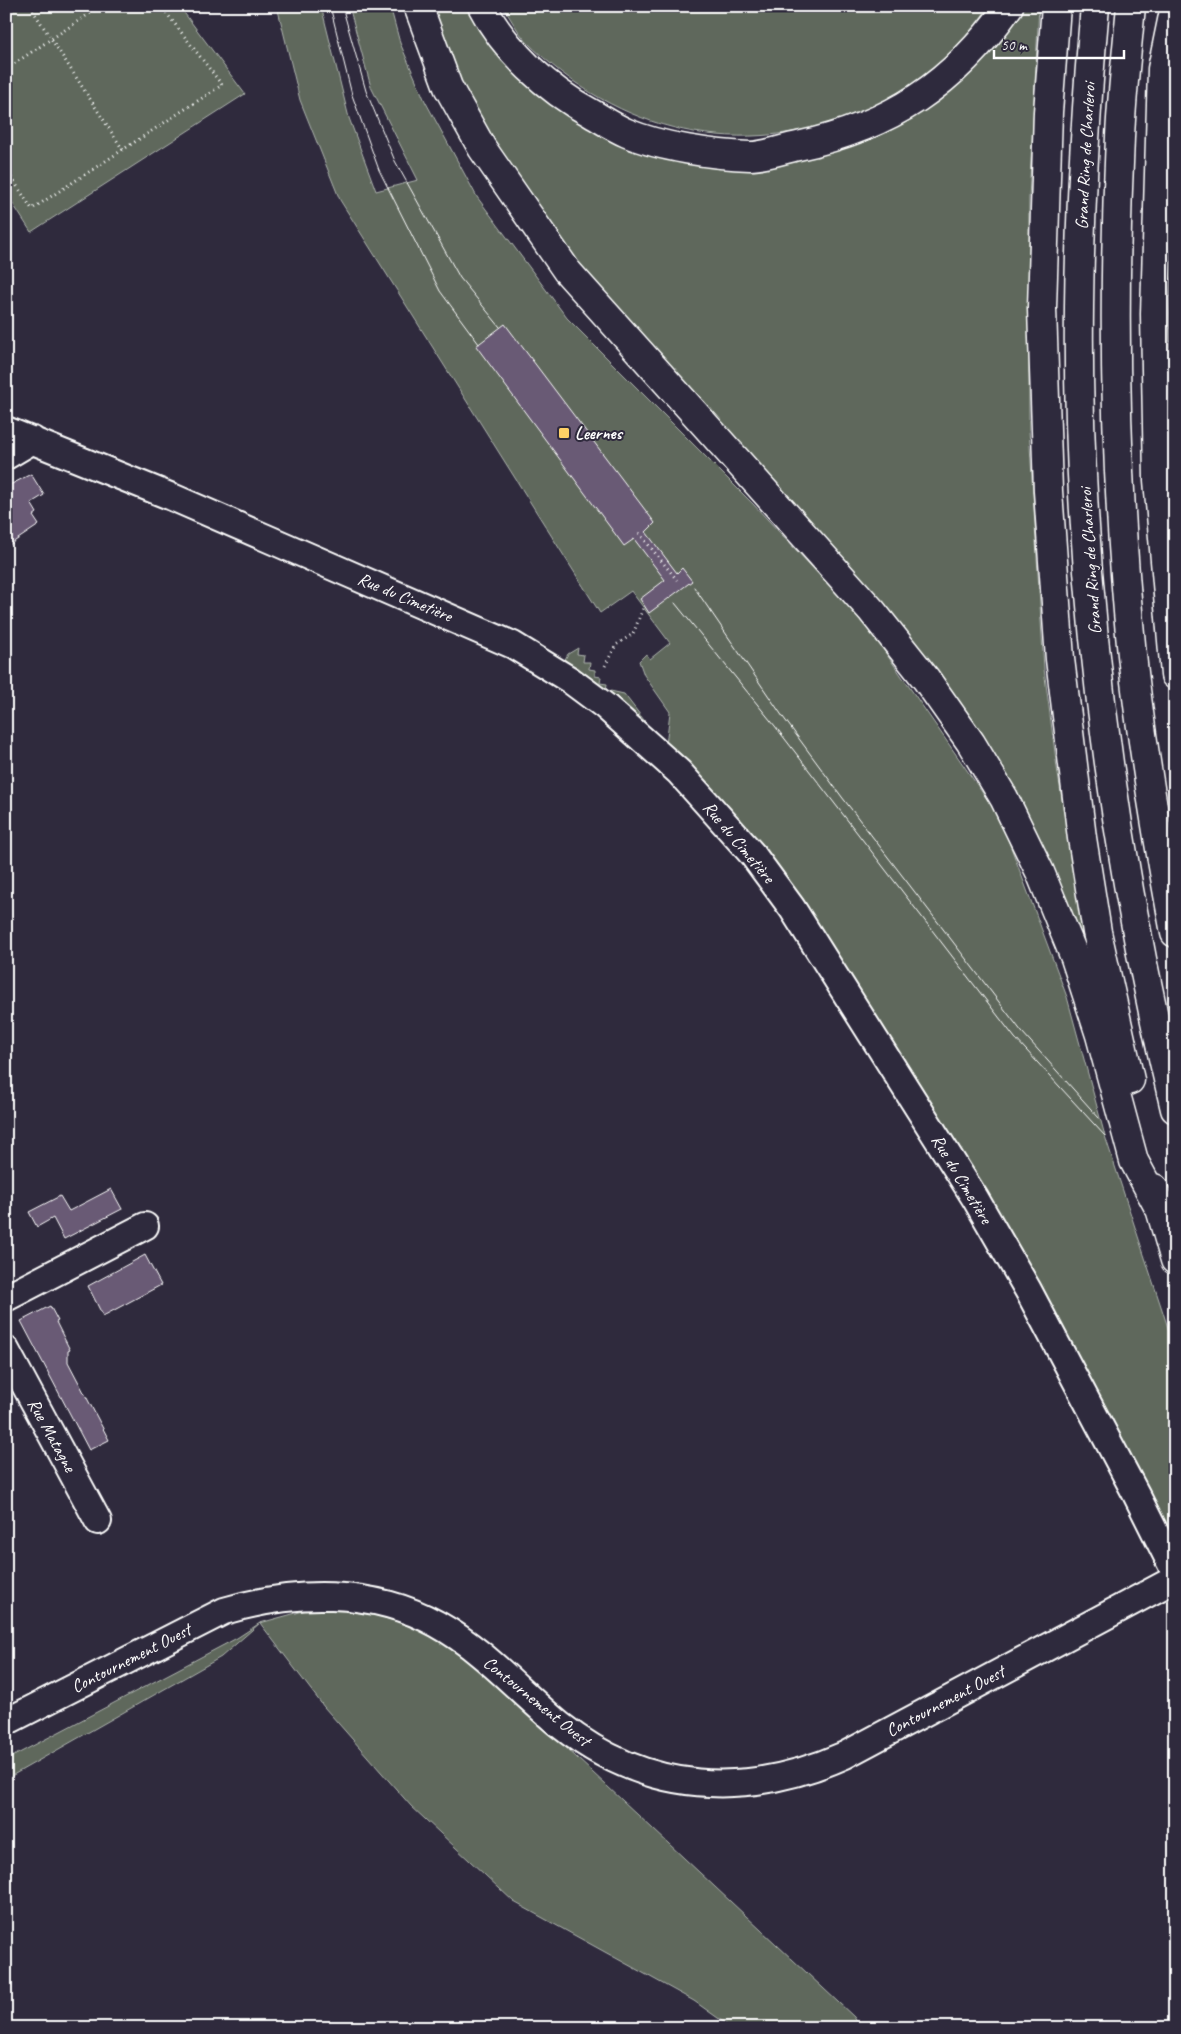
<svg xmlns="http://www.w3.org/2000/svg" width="1181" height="2034" font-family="Caveat,sans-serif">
	<rect width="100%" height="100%" fill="#2f2a3d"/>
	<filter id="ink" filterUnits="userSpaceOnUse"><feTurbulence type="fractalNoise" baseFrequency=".02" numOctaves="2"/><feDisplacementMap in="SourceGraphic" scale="10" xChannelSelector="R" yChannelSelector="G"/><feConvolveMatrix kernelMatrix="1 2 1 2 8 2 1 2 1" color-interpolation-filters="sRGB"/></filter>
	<g filter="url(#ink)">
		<path fill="#5e685c" stroke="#aeb4ae" d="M6 6H179L245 94 31 232 6 193Z
			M277 6H321L349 118 376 191 418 180 371 87 349 6H390L400 43 425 101 477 197 567 318 753 504 867 626 1000 818 1067 997 1105 1136 1175 1349V1557L1016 1252 666 745 670 712 644 675 639 661 646 654 650 659 670 643 631 591 600 613 340 200 300 100Z
			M430 6H470L631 141 853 144 1019 6H1039L1029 198V430L1044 669 1057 768 1086 950 1017 796 539 215 473 112Z
			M502 6H989C969 37 927 80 894 97 884 102 873 106 863 111 742 162 618 134 526 41 517 31 510 17 502 6Z
			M1175 160V493L1170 311Z
			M578 648 577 654 584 655 583 662H590L589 669 595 670V676L601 677 600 683 607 684 606 690 624 694 647 724 606 691 564 661 568 654Z
			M307 1610 362 1611 418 1628 468 1656 854 2017 861 2028H732L694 2001 514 1902 411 1806 324 1707 260 1623 221 1657 6 1779V1760L237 1638 260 1623Z"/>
		<path fill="#695a75" stroke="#fff" d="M505 324 655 523 646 532 677 573 682 568 692 581 649 613 640 599 665 580 634 539 624 546 476 346Z
			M31 474 44 495 31 503 37 513 33 516 39 525 6 547V487Z
			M111 1189 122 1209 64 1239 53 1218 37 1227 29 1212 60 1196 69 1211Z
			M145 1255 161 1285 103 1316 88 1286Z
			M50 1306 58 1321 56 1322 70 1350 68 1351V1362L109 1440 89 1450 21 1321Z"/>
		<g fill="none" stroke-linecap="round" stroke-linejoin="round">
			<defs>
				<path id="minor" d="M6 430 172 497 513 645 570 680 605 706 679 772 753 855 792 908 975 1198 1028 1290 1136 1494 1175 1572
					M6 456 33 440
					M6 1298 145 1226
					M6 1350 98 1521
					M6 1722 224 1611C294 1590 372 1588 437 1624 484 1650 519 1691 560 1725 647 1794 746 1799 845 1755L1175 1579"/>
				<path id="highway" d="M418 6 448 87 482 148 567 271 872 611 926 679 971 743 1004 798 1040 872 1075 958 1100 1035 1134 1161 1158 1206
					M482 6C505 51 548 90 591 113 603 120 615 128 627 133 660 147 715 155 750 156 765 156 783 149 798 146 891 126 954 84 1009 6
					M1056 6 1048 112 1042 308 1048 491 1060 659 1082 838 1097 932 1130 1080
					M1095 6C1086 107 1080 206 1079 307 1076 576 1112 848 1175 1109
					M1131 6C1127 50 1122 93 1120 137 1112 309 1115 484 1132 655 1142 748 1158 841 1175 933
					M1175 6 1162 69 1155 314 1158 480 1175 675
					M1154 1188 1175 1260"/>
			</defs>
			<use href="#minor" stroke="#fff" stroke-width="30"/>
			<use href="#highway" stroke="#fff" stroke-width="31"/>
			<path stroke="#fff" stroke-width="3" stroke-dasharray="1 4" stroke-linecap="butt" d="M30 6 123 150
				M6 69 101 6
				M6 169 32 209 222 85 161 6
				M639 533 677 580
				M605 666 616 645 633 634 644 606"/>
			<use href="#minor" stroke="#2f2a3d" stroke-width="26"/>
			<use href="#highway" stroke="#2f2a3d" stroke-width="28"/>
			<path stroke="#fff" stroke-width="1" d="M330 6 352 95 379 170 440 291 479 344
				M342 6 366 91 395 161 460 278 500 327
				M694 587 783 717 842 797 1022 1032 1099 1118
				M675 603 775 726 1015 1038 1105 1136"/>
		</g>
	</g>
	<rect fill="#ffd166" stroke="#2f2a3d" stroke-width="2" x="558" y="427" width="12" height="12" rx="2.5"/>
	<g text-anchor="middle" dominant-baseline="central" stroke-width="4" stroke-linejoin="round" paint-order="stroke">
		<g font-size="18" fill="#fff" stroke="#2f2a3d">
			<text transform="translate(1085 156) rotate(-87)">Grand Ring de Charleroi</text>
			<text transform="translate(1090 561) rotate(-94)">Grand Ring de Charleroi</text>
			<text transform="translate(405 597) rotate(23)">Rue du Cimetière</text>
			<text transform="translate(739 842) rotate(50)">Rue du Cimetière</text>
			<text transform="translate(962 1179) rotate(59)">Rue du Cimetière</text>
			<text transform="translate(52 1435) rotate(61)">Rue Matagne</text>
			<text transform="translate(131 1658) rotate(-27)">Contournement Ouest</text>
			<text transform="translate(537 1701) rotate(39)">Contournement Ouest</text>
			<text transform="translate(945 1701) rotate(-28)">Contournement Ouest</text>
		</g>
		<g font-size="18" font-weight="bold" fill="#fff" stroke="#2f2a3d" text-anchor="start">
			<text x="575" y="433">Leernes</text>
		</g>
	</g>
	<rect width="1181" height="2034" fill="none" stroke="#2f2a3d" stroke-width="25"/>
	<rect x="12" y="12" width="1156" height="2009" fill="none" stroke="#fff" stroke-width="2" filter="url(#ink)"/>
	<path d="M994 50v8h130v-8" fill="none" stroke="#ffffff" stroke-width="2.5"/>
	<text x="1001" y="50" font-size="15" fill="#ffffff" stroke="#2f2a3d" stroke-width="4" paint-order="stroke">50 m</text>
</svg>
